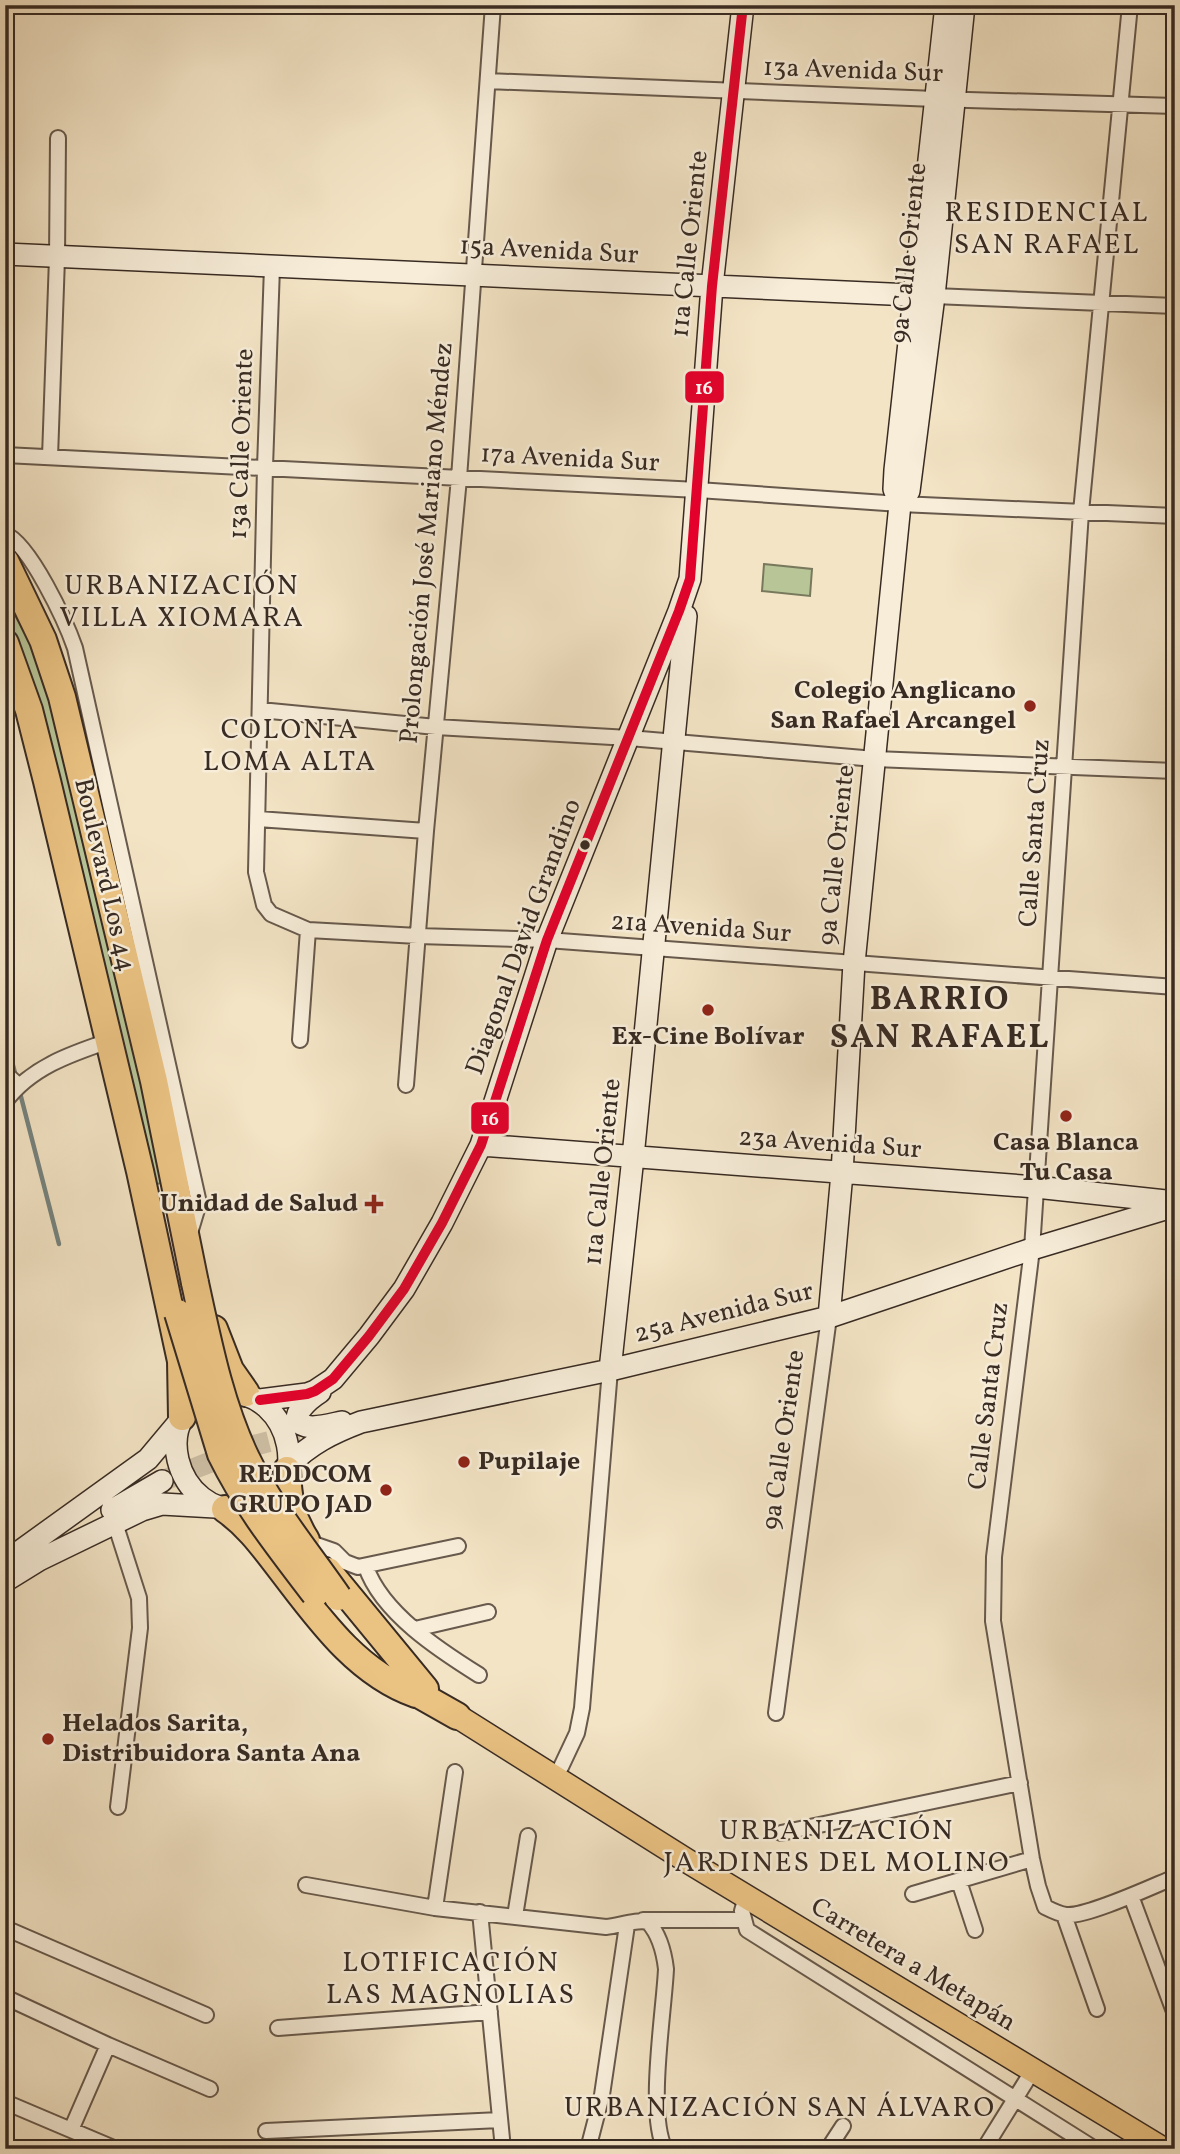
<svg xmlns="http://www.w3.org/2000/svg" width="1180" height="2154" font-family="Vollkorn,serif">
	<rect width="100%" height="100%" fill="#f3e4c5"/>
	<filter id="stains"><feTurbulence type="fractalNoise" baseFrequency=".00286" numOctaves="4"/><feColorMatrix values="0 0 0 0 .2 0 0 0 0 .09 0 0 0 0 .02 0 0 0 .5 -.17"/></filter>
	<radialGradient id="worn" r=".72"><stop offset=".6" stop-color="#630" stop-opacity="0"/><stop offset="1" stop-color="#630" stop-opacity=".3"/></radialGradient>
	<path fill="#b7c597" stroke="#78785d" stroke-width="2" d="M764 564 812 569 810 596 762 591Z
		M5 597 33 648 43 659 165 1181 153 1186 16 649 5 623Z"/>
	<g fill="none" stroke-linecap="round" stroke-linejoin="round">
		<path stroke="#75837f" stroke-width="4.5" d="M5 1034 16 1077
			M19 1089 59 1244"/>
		<path stroke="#cebfa5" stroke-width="21" stroke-dasharray="21 10" stroke-linecap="butt" d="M162 1481 252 1446 310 1431"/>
		<defs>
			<path id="street" d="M1130 5 1081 512 1032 1249 994 1557 993 1621 1032 1859 1038 1886 1045 1907C1051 1910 1059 1914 1066 1915 1087 1917 1153 1886 1175 1877
				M488 81 935 99 1175 106
				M272 267 265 467 256 872 264 905 271 914 308 930 418 936 547 940 1175 987
				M934 296 1175 306
				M5 455 698 490 900 504 1175 516
				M50 457 57 258 58 138
				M5 534C30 544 66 622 75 648L199 1203 190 1233
				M260 710 436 727 629 738 875 759 1175 771
				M258 819 426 831
				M300 1040 308 930
				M5 1073 18 1085
				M406 1085 426 831 459 478 493 5
				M5 1102C30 1068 70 1054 109 1041
				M115 1523 139 1598 140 1628 118 1807
				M308 1542 334 1551 345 1562 358 1567 458 1546
				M366 1567C382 1613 439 1650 479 1675
				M415 1629 488 1612
				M776 1713 829 1317
				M561 1767 577 1733 582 1708 610 1370
				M781 1833 1020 1783
				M959 1881 975 1930
				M306 1885 435 1908 606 1927C619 1926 636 1919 648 1922 660 1935 664 1952 666 1969 664 2012 647 2114 665 2149
				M913 1894 1032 1859
				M1131 1896 1173 2009
				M746 1897 742 1911 747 1930 1095 2149
				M435 1908 455 1772
				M480 1912 503 2149
				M1064 1915 1097 2009
				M515 1916 528 1836
				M643 1920H743
				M5 1928 206 2015
				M5 1997 108 2045 210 2089
				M278 2028 490 2012
				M108 2045 71 2130 116 2149
				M5 2102 71 2130
				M266 2131 500 2120
				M588 2149 602 2095 627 1925
				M828 2149 843 2126
				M984 2149 1033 2070"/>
			<path id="secondary" d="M5 254 934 296
				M900 504 909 491 934 296 964 5
				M481 1145 1036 1187 1175 1202
				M829 1317 842 1173 854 963 900 504 894 489 895 470 946 5
				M610 1370 633 1157 686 616
				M222 1392C296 1388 314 1499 248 1509 174 1521 144 1405 222 1392Z
				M320 1392C312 1397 283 1419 306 1426 315 1429 332 1424 342 1422
				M260 1400 307 1394 315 1391 333 1379 369 1336 404 1289 442 1223 481 1145 547 940 679 611 690 579 712 286 743 5
				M288 1466C310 1444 332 1433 361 1422L610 1370 829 1317 1032 1249 1175 1206
				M112 1510 162 1481
				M5 1562 148 1459 179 1422
				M5 1581 39 1560 142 1510 162 1504 215 1507"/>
			<path id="primary" d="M457 1716 689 1862 1163 2149"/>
			<path id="highway" d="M5 561 43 640 62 697 154 1081 195 1283
				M5 643 29 710 47 781 140 1171 181 1361 182 1417
				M214 1329 230 1370 246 1393
				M287 1470C288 1497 291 1517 306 1540
				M225 1509C248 1525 263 1546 280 1568 317 1616 356 1673 416 1694
				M328 1571 425 1689
				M404 1686 457 1716"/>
		</defs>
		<use href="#street" stroke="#67594c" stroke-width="18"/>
		<use href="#secondary" stroke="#382b23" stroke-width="24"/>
		<use href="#primary" stroke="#382b23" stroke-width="26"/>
		<use href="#highway" stroke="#382b23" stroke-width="30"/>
		<use href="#street" stroke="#f7edd9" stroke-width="14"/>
		<use href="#secondary" stroke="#f7edd9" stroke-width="21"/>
		<use href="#primary" stroke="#eac282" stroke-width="23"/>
		<use href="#highway" stroke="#eac282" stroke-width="26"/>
		<defs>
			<path id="highway-bridge" d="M195 1283C208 1342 220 1404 246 1458 270 1508 307 1552 338 1597
				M178 1313 221 1454C247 1507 280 1548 315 1594"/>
		</defs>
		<use href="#highway-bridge" stroke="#382b23" stroke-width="30" stroke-linecap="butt"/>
		<use href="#highway-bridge" stroke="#eac282" stroke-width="26"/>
		<defs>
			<path id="bus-1" d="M260 1400 307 1394 315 1391 333 1379 369 1336 404 1289 442 1223 481 1145 547 940 679 611 690 579 712 286 743 5"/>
		</defs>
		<use href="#bus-1" stroke="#f7edd9" stroke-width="16"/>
		<use href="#bus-1" stroke="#e4002b" stroke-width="10"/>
	</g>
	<g fill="#8f2418" stroke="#f7edd9" stroke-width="2.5">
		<circle cx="1030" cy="706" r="7"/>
		<circle cx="708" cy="1010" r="7"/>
		<circle cx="1066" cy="1116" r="7"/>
		<path d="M370.5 1193.5h7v7h7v7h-7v7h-7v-7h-7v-7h7z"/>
		<circle cx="464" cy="1462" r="7"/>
		<circle cx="386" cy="1490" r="7"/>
		<circle cx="48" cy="1739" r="7"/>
	</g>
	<circle fill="#382b23" stroke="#f7edd9" stroke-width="2.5" cx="585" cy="845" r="6"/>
	<g text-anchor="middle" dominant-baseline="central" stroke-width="5" stroke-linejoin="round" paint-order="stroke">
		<g font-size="26" fill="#382b23" stroke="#f7edd9">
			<text transform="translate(853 71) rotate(2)">13a Avenida Sur</text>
			<text transform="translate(690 244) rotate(-84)">11a Calle Oriente</text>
			<text transform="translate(549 251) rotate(3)">15a Avenida Sur</text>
			<text transform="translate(909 253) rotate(-84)">9a Calle Oriente</text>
			<text transform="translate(242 444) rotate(-88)">13a Calle Oriente</text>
			<text transform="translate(570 459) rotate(3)">17a Avenida Sur</text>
			<text transform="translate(427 543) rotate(-85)">Prolongación José Mariano Méndez</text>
			<text transform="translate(1035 833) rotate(-86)">Calle Santa Cruz</text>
			<text transform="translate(837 855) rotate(-84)">9a Calle Oriente</text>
			<text transform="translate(104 875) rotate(77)">Boulevard Los 44</text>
			<text transform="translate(701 928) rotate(4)">21a Avenida Sur</text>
			<text transform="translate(524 937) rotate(-70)">Diagonal David Grandino</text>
			<text transform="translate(830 1144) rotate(4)">23a Avenida Sur</text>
			<text transform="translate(603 1172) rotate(-84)">11a Calle Oriente</text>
			<text transform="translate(724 1313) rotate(-14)">25a Avenida Sur</text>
			<text transform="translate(989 1396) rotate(-83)">Calle Santa Cruz</text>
			<text transform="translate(784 1440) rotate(-82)">9a Calle Oriente</text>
			<text transform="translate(913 1965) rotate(31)">Carretera a Metapán</text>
		</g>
		<g font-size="26" font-weight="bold" fill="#382b23" stroke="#f7edd9" text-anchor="end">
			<text x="1016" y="691">Colegio Anglicano<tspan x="1016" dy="30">San Rafael Arcangel</tspan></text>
			<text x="708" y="1037" text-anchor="middle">Ex-Cine Bolívar</text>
			<text x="1066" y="1143" text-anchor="middle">Casa Blanca<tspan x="1066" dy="30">Tu Casa</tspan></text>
			<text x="358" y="1204">Unidad de Salud</text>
			<text x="478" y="1462" text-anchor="start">Pupilaje</text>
			<text x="372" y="1475">REDDCOM<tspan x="372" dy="30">GRUPO JAD</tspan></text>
			<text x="62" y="1724" text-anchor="start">Helados Sarita,<tspan x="62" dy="30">Distribuidora Santa Ana</tspan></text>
		</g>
		<g font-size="28" letter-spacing="2" fill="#382b23" stroke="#f7edd9">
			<text x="1047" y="213">RESIDENCIAL<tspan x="1047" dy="32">SAN RAFAEL</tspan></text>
			<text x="182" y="586">URBANIZACIÓN<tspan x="182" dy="32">VILLA XIOMARA</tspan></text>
			<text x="290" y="730">COLONIA<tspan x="290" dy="32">LOMA ALTA</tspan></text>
			<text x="837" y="1831">URBANIZACIÓN<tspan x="837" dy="32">JARDINES DEL MOLINO</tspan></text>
			<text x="451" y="1963">LOTIFICACIÓN<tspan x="451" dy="32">LAS MAGNOLIAS</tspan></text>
			<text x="780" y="2108">URBANIZACIÓN SAN ÁLVARO</text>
		</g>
		<g font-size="33" font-weight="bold" letter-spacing="2" fill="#382b23" stroke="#f7edd9">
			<text x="940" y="1001">BARRIO<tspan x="940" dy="38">SAN RAFAEL</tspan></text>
		</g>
	</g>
	<g stroke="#f7edd9" stroke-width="2.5">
		<rect x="684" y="370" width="41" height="34" rx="7" fill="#e4002b"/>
		<rect x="470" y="1101" width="40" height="34" rx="7" fill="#e4002b"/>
	</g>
	<g font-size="19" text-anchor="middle" font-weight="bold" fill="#fff">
		<text x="704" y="394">16</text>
		<text x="490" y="1125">16</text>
	</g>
	<rect width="1180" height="2154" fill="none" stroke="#f3e4c5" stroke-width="28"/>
	<rect x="7" y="7" width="1166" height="2140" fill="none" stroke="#382b23" stroke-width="3.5"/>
	<rect x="14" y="14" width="1152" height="2126" fill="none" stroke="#382b23" stroke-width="2"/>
	<rect width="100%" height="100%" filter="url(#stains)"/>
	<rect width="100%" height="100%" fill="url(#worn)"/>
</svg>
